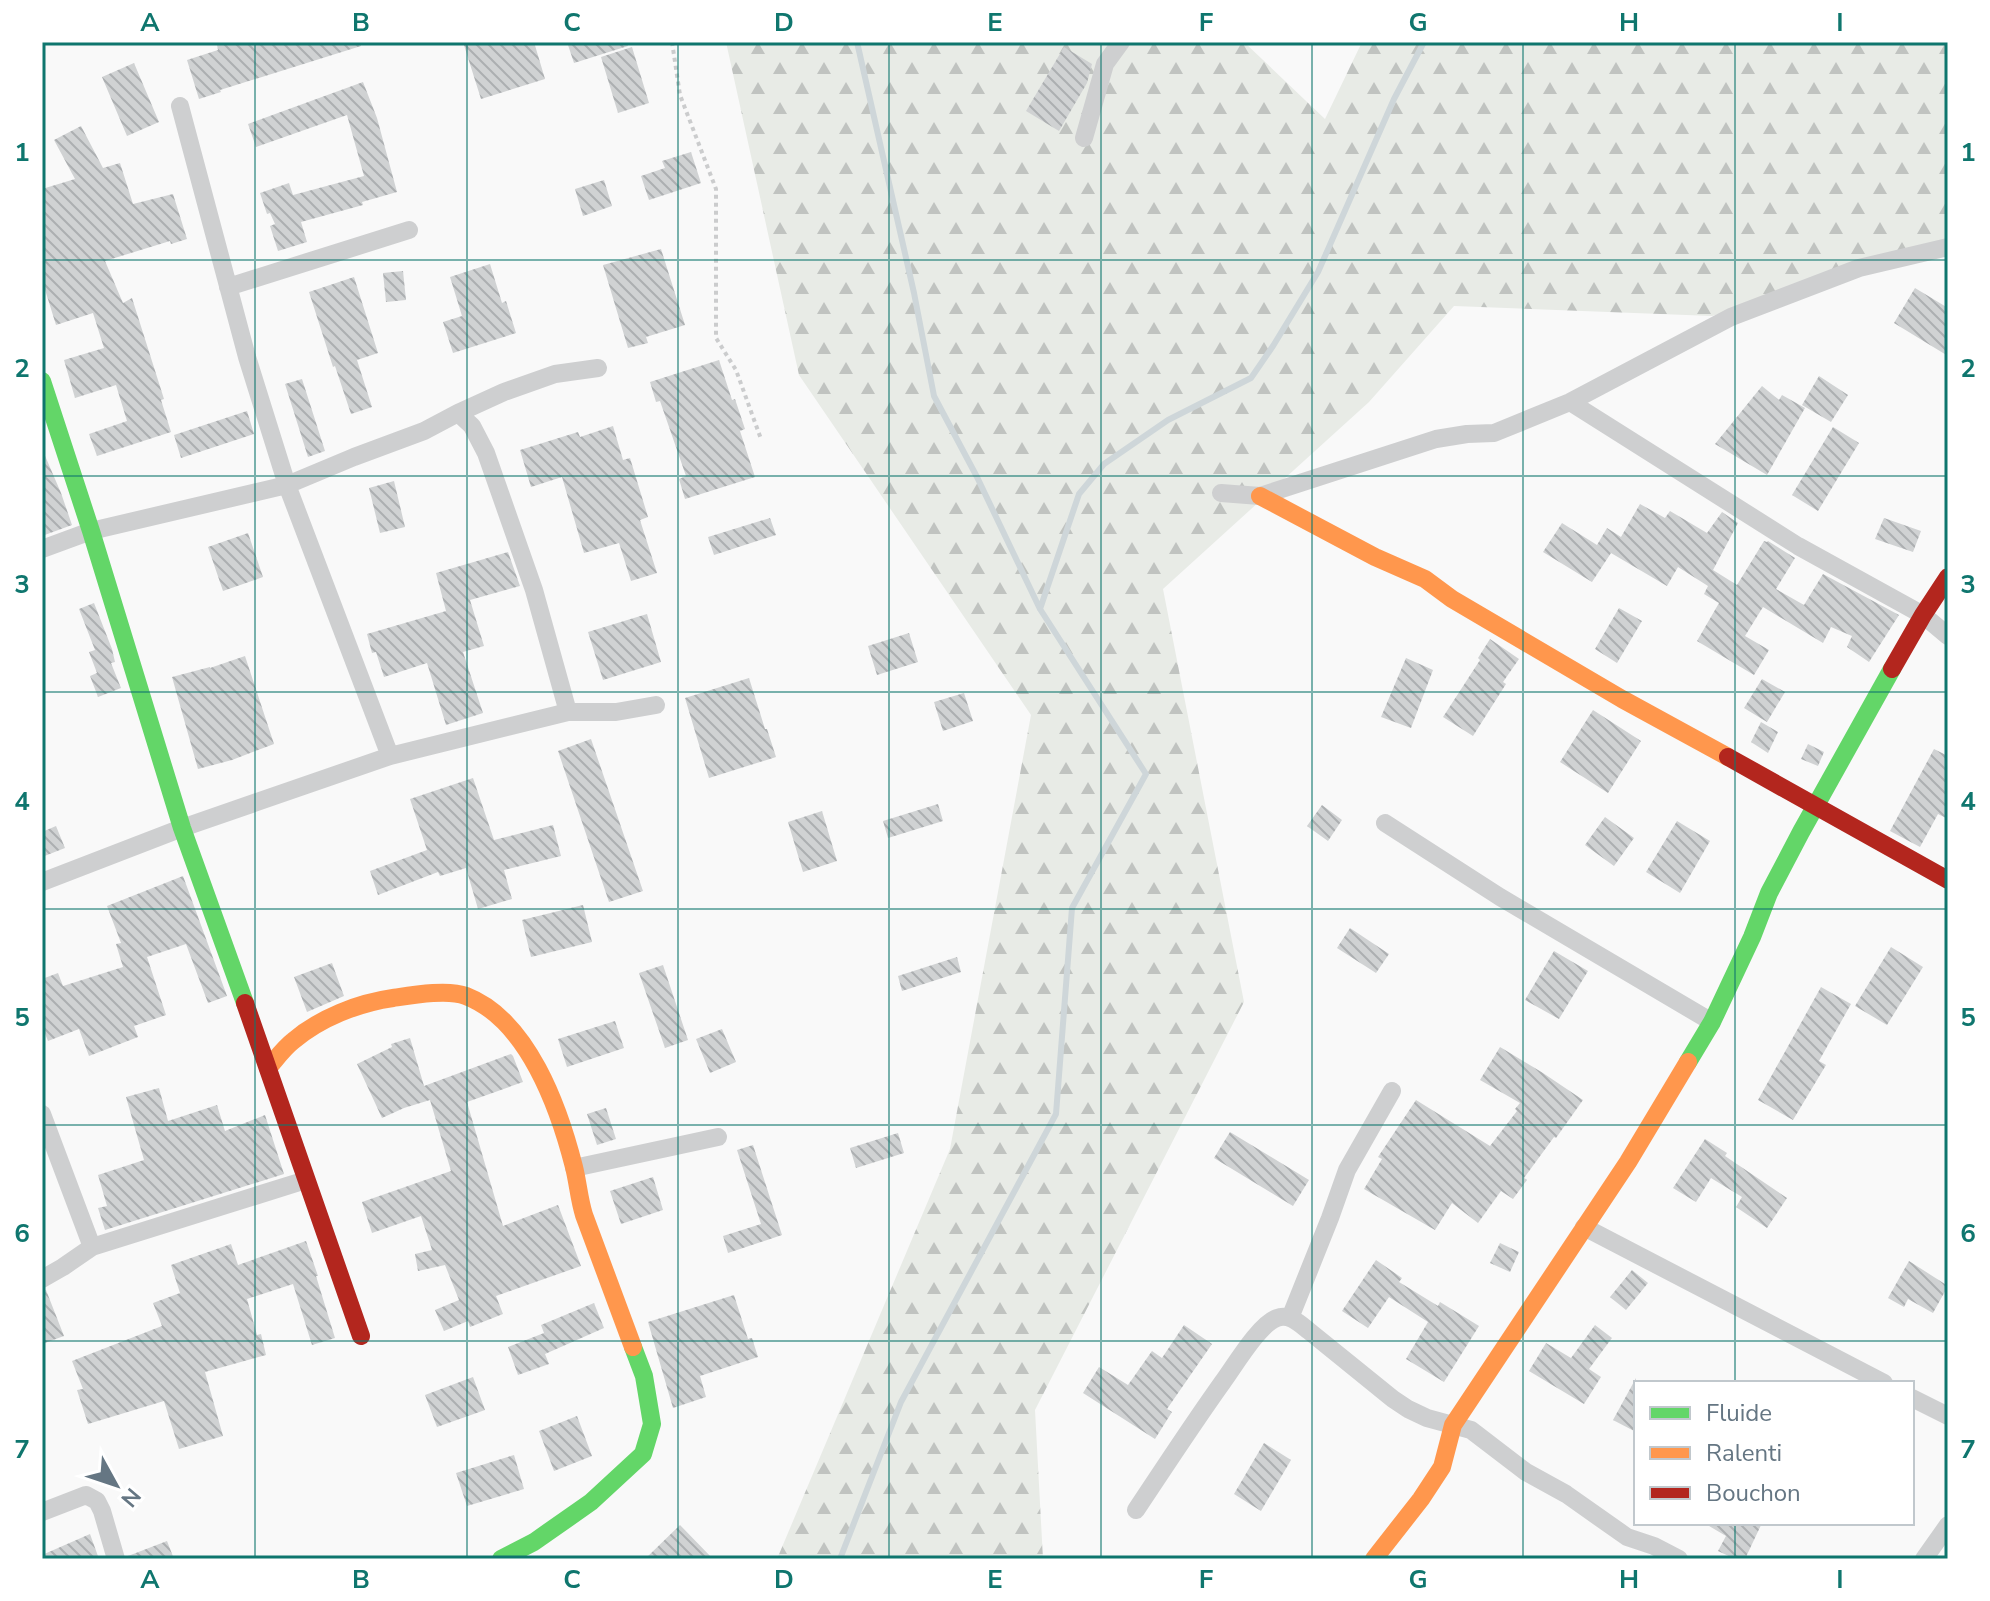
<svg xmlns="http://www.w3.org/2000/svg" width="1990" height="1601" font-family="'Nunito Sans',sans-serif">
	<defs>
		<pattern id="forest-firs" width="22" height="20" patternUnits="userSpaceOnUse" patternTransform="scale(2)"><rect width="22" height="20" fill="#e8ebe6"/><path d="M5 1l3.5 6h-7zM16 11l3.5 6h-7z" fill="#c0c3c0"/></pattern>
		<pattern id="building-back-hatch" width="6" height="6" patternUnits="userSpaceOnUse" patternTransform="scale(2)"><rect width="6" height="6" fill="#d0d2d3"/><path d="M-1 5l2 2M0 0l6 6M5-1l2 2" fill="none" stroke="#acafb1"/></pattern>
	</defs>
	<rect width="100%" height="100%" fill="#f9f9f9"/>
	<path fill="url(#forest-firs)" d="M726 42H1244L1325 119 1362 42H1948V248L1712 316 1454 306 1369 402 1163 589 1244 1002 1035 1410 1043 1559H777L950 1149 1031 715 799 375Z"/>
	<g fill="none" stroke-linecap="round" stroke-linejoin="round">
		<path stroke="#ced6d9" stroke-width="6" d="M1040 609 1079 494 1104 464 1168 420 1251 378 1273 346 1318 272 1394 99 1424 42
			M840 1559 901 1402 1056 1114 1072 908 1146 774 1040 609 977 477 934 396 914 293 857 42"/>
	</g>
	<path fill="url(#building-back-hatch)" d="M227 42H361V46L220 90 221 92 199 99 187 60 218 50 217 45Z
		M463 42H534L545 79 481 99Z
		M567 42H627L628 46 574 63Z
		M632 47 649 103 618 113 601 57Z
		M1064 47 1092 64 1087 83 1059 131 1026 111Z
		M134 63 159 122 127 136 102 77Z
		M363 82 377 118 397 192 362 202 363 205 301 222 307 242 278 251 270 226 275 224 270 213 267 214 260 193 289 183 293 195 364 176 347 115 256 147 248 124Z
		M81 126 103 168 120 163 133 204 173 194 187 239 171 244 170 241 105 261 123 303 132 298 164 399 161 400 171 432 97 456 89 434 127 421 116 385 75 398 64 360 104 348 93 313 56 325 42 280V189L75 179 54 140Z
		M691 152 701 183 649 200 641 176 665 168 662 161Z
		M604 180 612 206 583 216 575 189Z
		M661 249 685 325 646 337 648 343 628 348 603 265Z
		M490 264 502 303 506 301 516 333 453 353 443 322 462 316 450 277Z
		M403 271 406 300 386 302 383 273Z
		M354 277 378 353 357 360 372 407 351 414 335 366 333 367 309 292Z
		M1915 288 1948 308V356L1894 323Z
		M719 360 732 400 735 399 745 429 740 431 755 477 685 499 679 479 686 476 660 401 656 402 650 382Z
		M1819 376 1848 395 1831 422 1802 405Z
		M302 379 325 451 308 457 285 384Z
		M1762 386 1779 400 1782 395 1805 408 1767 475 1715 444Z
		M247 411 254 434 181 458 174 435Z
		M613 426 623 460 630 458 648 517 640 520 657 573 631 581 619 543 584 553 562 477 531 487 520 450 578 432 580 437Z
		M1833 427 1859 443 1818 511 1792 495Z
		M42 451H43L61 493 72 525 42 536Z
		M394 481 405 527 380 533 369 488Z
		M1640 504 1665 518 1670 511 1707 533 1722 512 1738 523 1713 570 1737 585 1764 541 1767 542 1768 541 1795 558 1776 589 1804 605 1823 574 1899 615 1869 662 1847 647 1852 636 1831 627 1823 643 1763 607 1745 636 1769 650 1754 675 1697 641 1719 603 1704 594 1708 586 1678 567 1667 586 1611 553 1592 582 1543 552 1562 523 1597 545 1607 528 1621 537Z
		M770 518 776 535 714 555 708 537Z
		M1884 518 1921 531 1913 552 1875 539Z
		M248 533 263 577 223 591 208 547Z
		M508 552 520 586 470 600 484 646 463 652 483 713 446 725 427 663 384 677 376 652 372 653 367 634 446 611 436 573Z
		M94 603 112 649 115 662 111 663 121 688 98 697 90 676 97 673 89 652 95 650 79 609Z
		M1619 608 1642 621 1617 663 1595 649Z
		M647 614 661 662 603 680 588 632Z
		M909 633 918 662 877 675 868 646Z
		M1490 639 1519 659 1503 682 1506 684 1473 736 1443 717 1480 660 1478 658Z
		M245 656 274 744 232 760 198 769 172 677 210 667V668Z
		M1406 658 1433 670 1411 728 1381 717Z
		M749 678 765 729H767L776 757 709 778 685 698Z
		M1762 679 1785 692 1767 722 1744 708Z
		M964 693 973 721 943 731 934 702Z
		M1593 710 1641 741 1608 793 1560 762Z
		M1761 722 1778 732 1768 753 1751 742Z
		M591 739 643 891 609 902 558 751Z
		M1808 744 1824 752 1818 766 1801 759Z
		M1934 749 1948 756V819L1938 814 1920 847 1890 831Z
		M473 778 494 840 553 825 561 856 504 870 512 899 478 909 466 868 440 876 438 872 378 895 370 871 427 850 410 799Z
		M938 804 943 821 888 838 883 821Z
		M1322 805 1342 820 1328 841 1307 826Z
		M822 811 837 861 803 872 788 822Z
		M1605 817 1634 838 1614 866 1585 845Z
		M1677 821 1710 841 1680 893 1646 872Z
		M56 826 65 848 42 857V832Z
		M183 876 227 996 208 1003 186 944 147 957 166 1015 134 1026 138 1037 89 1056 79 1029 48 1041 42 1026V979L58 973 63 986 123 967 116 944 121 943 107 906Z
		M583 905 592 942 531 957 522 920Z
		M1350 928 1389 954 1376 973 1337 948Z
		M1891 947 1923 967 1887 1025 1855 1006Z
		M1554 951 1588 971 1559 1019 1525 1000Z
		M957 957 961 972 902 991 898 976Z
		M332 963 344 996 307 1012 294 977Z
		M663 965 688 1040 665 1048 639 973Z
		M1821 987 1851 1004 1819 1061 1826 1065 1793 1120 1758 1100Z
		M615 1021 624 1048 567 1067 558 1039Z
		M722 1029 736 1062 710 1073 696 1039Z
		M410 1038 424 1086 511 1054 513 1056 523 1082 467 1102 503 1226 558 1205 581 1266 496 1296 503 1314 470 1327 468 1321 444 1331 435 1310 459 1300 445 1265 418 1271 415 1254 432 1250 421 1216 372 1233 362 1202 451 1171 430 1100 404 1108 382 1118 357 1064 392 1047 391 1044Z
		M1500 1047 1543 1073 1583 1100 1556 1138 1554 1137 1524 1178 1527 1180 1513 1199 1501 1191 1478 1223 1452 1203 1435 1230 1364 1189 1382 1159 1378 1157 1416 1100 1490 1146 1517 1111 1515 1109 1520 1103 1480 1080Z
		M159 1088 168 1121 217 1105 225 1131 265 1115 284 1174 105 1230 98 1208 107 1206 98 1175 144 1160 126 1097Z
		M606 1108 616 1139 597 1145 587 1114Z
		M1230 1132 1309 1180 1293 1206 1214 1158Z
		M898 1133 904 1153 856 1168 850 1148Z
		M1705 1139 1727 1153 1725 1156 1787 1198 1767 1228 1736 1207 1742 1197 1711 1178 1696 1202 1673 1188Z
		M753 1145 782 1235 728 1253 723 1236 761 1224 737 1150Z
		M653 1177 663 1210 621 1224 610 1191Z
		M306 1241 318 1276H316L335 1338 312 1345 293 1284 247 1299 257 1335 261 1334 266 1355 205 1372 223 1436 179 1449 164 1401 88 1424 77 1390 83 1389 72 1361 162 1326 153 1303 180 1293 171 1265 231 1244 238 1265Z
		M1500 1243 1519 1252 1510 1272 1490 1263Z
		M1376 1260 1402 1278 1399 1282 1438 1306 1440 1302 1479 1326 1444 1382 1406 1359 1428 1322 1389 1297 1368 1328 1342 1311Z
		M1909 1261 1948 1286 1933 1313 1908 1299 1904 1307 1888 1298Z
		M1632 1270 1648 1283 1626 1310 1610 1297Z
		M46 1290 64 1336 42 1344V1291Z
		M734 1295 748 1339 752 1338 758 1357 700 1376 706 1397 673 1408 648 1322Z
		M594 1303 604 1328 545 1354 549 1364 518 1375 508 1347 544 1333 541 1325Z
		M1184 1325 1212 1344 1167 1409 1172 1412 1155 1439 1083 1393 1099 1367 1128 1385 1152 1351 1162 1358Z
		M1595 1325 1612 1338 1589 1369 1601 1377 1584 1404 1529 1371 1546 1343 1571 1358Z
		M473 1377 485 1410 437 1427 425 1395Z
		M1636 1378V1432L1613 1420Z
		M577 1416 592 1456 554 1471 539 1431Z
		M1264 1443 1291 1460 1261 1511 1234 1494Z
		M514 1455 524 1489 467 1506 456 1473Z
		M1704 1523H1762L1745 1559H1735L1718 1551 1726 1536Z
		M680 1525 713 1559H645Z
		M90 1534 99 1559H42V1555Z
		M167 1541 174 1559H128V1556Z"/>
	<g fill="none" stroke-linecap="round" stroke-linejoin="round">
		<path stroke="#cbcccd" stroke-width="4" stroke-dasharray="4 4" stroke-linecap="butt" d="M672 42 680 95 716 189V338L736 370 761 439"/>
		<path stroke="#cecfd0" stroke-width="18" d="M180 106 247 357 287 485 390 756
			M1084 138 1105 64 1121 42
			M228 287 409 230
			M1570 402 1798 546 1923 615 1948 636
			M458 413 504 392 555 374 598 368
			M1221 493 1260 496 1436 439 1467 434 1494 433 1570 402 1731 317 1859 268 1948 247
			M42 549 91 531 287 485 354 457 424 431 458 413 472 426 486 453 534 590 568 712
			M1385 823 1500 897 1712 1022
			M42 882 182 828 390 756 568 712H616L656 705
			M42 1114 92 1247
			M574 1168 718 1137
			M1584 1227 1884 1383
			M42 1279 63 1267 92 1247 306 1180
			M1290 1318 1330 1218 1347 1170 1392 1091
			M1912 1398 1948 1416
			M1136 1510C1164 1468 1192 1425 1222 1383 1234 1367 1259 1324 1277 1318 1289 1313 1300 1324 1309 1331L1393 1399 1408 1409 1427 1418 1471 1430 1526 1472 1566 1494 1627 1537 1654 1546 1679 1559
			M42 1512 86 1495 97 1501 102 1511 116 1559
			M1924 1559 1948 1525"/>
		<path stroke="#63d668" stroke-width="18" d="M42 381 91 531 182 828 245 1003
			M1688 1062 1712 1022 1752 937 1769 893 1801 832 1892 669
			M501 1559 534 1542 591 1502 643 1454 652 1424 644 1376 633 1347"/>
		<path stroke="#ff974d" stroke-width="18" d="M1260 496 1375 557 1425 579 1452 599 1622 699 1728 757
			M268 1068C276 1059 284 1048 293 1041 320 1018 358 1003 393 998 413 995 448 989 466 996 528 1020 559 1108 574 1167 578 1183 579 1199 584 1215L633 1347
			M1374 1559 1421 1499 1442 1467 1453 1425 1628 1162 1688 1062"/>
		<path stroke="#b3261e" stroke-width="18" d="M1892 669 1923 615 1948 577
			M1728 757 1948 880
			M245 1003 361 1336"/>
	</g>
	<path fill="none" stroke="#0f766e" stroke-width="2" stroke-opacity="0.55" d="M255 42V1559M467 42V1559M678 42V1559M889 42V1559M1101 42V1559M1312 42V1559M1523 42V1559M1735 42V1383M42 260H1948M42 476H1948M42 692H1948M42 909H1948M42 1125H1948M42 1341H1948M1735 1523V1559"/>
	<rect width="1990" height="1601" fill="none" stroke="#ffffff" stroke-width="88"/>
	<rect x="1634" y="1381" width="280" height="144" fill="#ffffff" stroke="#c1c8cd" stroke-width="2"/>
	<rect x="1650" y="1407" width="40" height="12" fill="#63d668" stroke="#c1c8cd" stroke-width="2"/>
	<text x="1706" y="1421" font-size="24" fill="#657683">Fluide</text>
	<rect x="1650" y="1447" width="40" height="12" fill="#ff974d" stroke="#c1c8cd" stroke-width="2"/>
	<text x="1706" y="1461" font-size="24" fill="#657683">Ralenti</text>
	<rect x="1650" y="1487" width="40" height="12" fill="#b3261e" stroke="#c1c8cd" stroke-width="2"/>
	<text x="1706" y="1501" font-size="24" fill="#657683">Bouchon</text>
	<g transform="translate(116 1485) rotate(130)" stroke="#ffffff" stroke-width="6" paint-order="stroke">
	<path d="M0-6L14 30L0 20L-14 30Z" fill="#657683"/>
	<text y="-12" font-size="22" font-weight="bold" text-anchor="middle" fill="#657683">N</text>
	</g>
	<rect x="44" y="44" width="1902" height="1513" fill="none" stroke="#0f766e" stroke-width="3"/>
	<g font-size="26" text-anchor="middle" font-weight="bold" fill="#0f766e">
		<text x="150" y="31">A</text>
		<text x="361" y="31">B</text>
		<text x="572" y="31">C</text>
		<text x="784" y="31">D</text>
		<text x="995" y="31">E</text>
		<text x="1206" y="31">F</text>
		<text x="1418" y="31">G</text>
		<text x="1629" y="31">H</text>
		<text x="1840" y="31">I</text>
		<text x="22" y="161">1</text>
		<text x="1968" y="161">1</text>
		<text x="22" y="377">2</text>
		<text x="1968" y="377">2</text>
		<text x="22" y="593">3</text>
		<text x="1968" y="593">3</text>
		<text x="22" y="810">4</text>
		<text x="1968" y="810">4</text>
		<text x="22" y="1026">5</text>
		<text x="1968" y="1026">5</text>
		<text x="22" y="1242">6</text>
		<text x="1968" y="1242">6</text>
		<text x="22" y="1458">7</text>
		<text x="1968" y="1458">7</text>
		<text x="150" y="1588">A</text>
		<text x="361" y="1588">B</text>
		<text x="572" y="1588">C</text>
		<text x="784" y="1588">D</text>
		<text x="995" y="1588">E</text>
		<text x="1206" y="1588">F</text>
		<text x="1418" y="1588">G</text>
		<text x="1629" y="1588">H</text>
		<text x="1840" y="1588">I</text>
	</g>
</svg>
